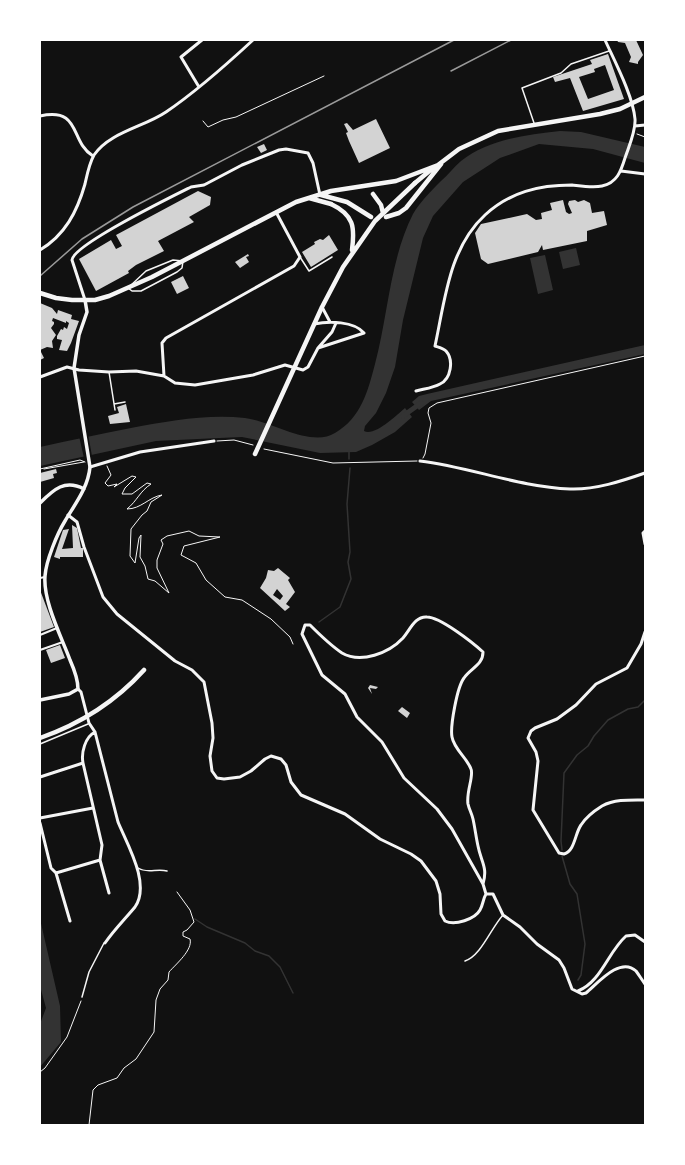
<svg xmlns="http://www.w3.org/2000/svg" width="685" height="1165" font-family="Cabin,sans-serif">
	<rect width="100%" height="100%" fill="#111"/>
	<path fill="#333" d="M560 131 581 132 645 147V163L593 149 539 144 500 158 463 182 433 216 423 238 403 320 395 367 386 393 376 413 365 426 364 431C374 437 397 415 405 408L412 417 395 432 372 445 356 452 320 453 242 437 219 438 156 441 40 466V447C70 440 101 434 131 428 170 421 206 414 245 418 271 421 311 448 335 433 361 418 368 391 375 364 388 316 390 259 413 214 420 202 431 191 441 181 448 175 454 167 461 161 489 139 526 135 560 131Z
		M576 248 580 265 563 269 559 252Z
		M545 255 553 290 538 294 530 258Z
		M645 345V354L431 401 419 410 412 402 419 396 427 394Z
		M40 919 60 1006 61 1042 40 1067V1024L46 1008 40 986Z"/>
	<path fill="#111" d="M88 434 92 456 84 458 79 436Z"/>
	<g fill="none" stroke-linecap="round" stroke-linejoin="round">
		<path stroke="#333" stroke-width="1.5" d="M349 451V459
			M319 622 340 607 351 579 348 562 350 552 347 504 350 468
			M562 850 561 841 564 773 577 755 588 746 594 736 608 720 628 709 638 707 645 700
			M562 856 570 884 577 894 585 944 581 975 578 980
			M195 919 207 927 245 943 255 951 269 956 280 967 293 993"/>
		<path stroke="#333" stroke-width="5" d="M403 416 421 403"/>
	</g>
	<path fill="#d3d3d3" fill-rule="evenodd" d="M617 40H636L643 55 638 62V64L629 62 631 57 625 43 618 42Z
		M608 54 624 99 583 111 570 78 555 82 553 77 592 64 590 60ZM605 65 614 90 588 99 579 77 595 72 594 69Z
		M376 119 390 148 359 163 349 141 346 133 348 132 344 124 347 123 353 130Z
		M264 144 267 150 261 153 257 147Z
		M198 191 211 197 210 205 189 217 194 222 158 241 164 251 136 265 128 271 129 273 96 291 79 259 111 240 116 249 122 246 116 235Z
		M563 200 566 212 569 214 572 213 568 204 569 201 575 200 578 202 584 200 590 203 592 213 604 211 607 225 587 231V241L543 250 542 245 538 252 488 264 481 259 475 233 481 224 527 214 536 220 542 219 541 213 552 210 550 203Z
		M329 235 338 250 311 267 302 252 315 244 314 242 320 239 323 240Z
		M248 254 249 256 246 257 249 262 240 268 235 262Z
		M183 276 189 288 177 294 171 282Z
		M40 303 52 308 57 314 58 310 72 315 71 319 79 321 71 343 67 351 59 350 62 340 57 339V336L61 329 63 330 64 327 67 329 69 323 66 321V323L53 318 52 321 54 322V324L51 328 56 335 52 341 53 348 47 347 40 350 44 358 40 360Z
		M126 404 130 422 110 424 108 416 119 413 117 407Z
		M56 469 57 473 53 474 54 478 40 482V473Z
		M72 525 77 528 81 548H83V557H60V559L54 557 63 530 69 529 62 549 73 548Z
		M278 568 290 578 288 580 295 592 286 604 290 607 285 611 260 588 266 578 268 570 274 571ZM277 589 283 596 280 600 273 595Z
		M40 590 54 627 40 632Z
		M60 645 65 658 51 663 46 650Z
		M370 685 378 687 376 689 370 688 372 694 368 688Z
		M402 707 410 713 407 718 398 711Z"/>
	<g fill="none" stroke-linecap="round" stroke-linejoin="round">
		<path stroke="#f5f5f5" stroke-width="1" d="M203 121 208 127 223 120 236 117 324 76
			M637 134 645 137
			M217 441 234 440 253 445
			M264 449 333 463 417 461
			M423 458 425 454 431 423 428 413 429 408 437 403 645 356
			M107 466 111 475 105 483 108 486 117 484 114 487 132 476 136 477 125 488 122 494H132L147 483 151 484C140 491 137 501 127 509 141 509 149 497 162 495L151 502 147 511 142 515 131 529 130 556 135 563 139 538 141 535 140 557 145 566 148 579 155 581 169 593 157 568V560L163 544 161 540 167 536 189 531 199 536 220 537 184 546 181 555 196 563 206 580 225 597 242 600 271 619 290 637 293 644
			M40 469 80 460 85 462
			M44 469 84 462
			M40 1072 45 1068 67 1037 81 1001
			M89 1125 93 1090 98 1085 117 1078 124 1068 136 1059 154 1032 156 1000 160 989 168 980 169 972C176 964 193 950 190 939L183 936V932L187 930 194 922 190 910 177 892"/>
		<path stroke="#f5f5f5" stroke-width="1.5" d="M534 123 522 88 561 73 571 64 609 51
			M300 257 309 271 332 257
			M173 260 183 261 182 268 177 272 141 291H132L128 288 146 271Z
			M109 372 115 410
			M114 404 125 402
			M40 744 88 724
			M138 868C147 874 157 868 167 871
			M465 961C481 956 491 928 503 915
			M82 997 89 972 104 943"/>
		<path stroke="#f5f5f5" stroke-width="2" d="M40 578 45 577
			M40 635 57 628
			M40 650 63 642"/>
		<path stroke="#f5f5f5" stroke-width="3" d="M199 87 181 57 202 40
			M40 116C82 107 69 141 93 156
			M635 126 645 125
			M621 171 645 174
			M40 250C65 235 77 212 85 184 87 175 89 164 94 155 110 132 144 127 166 112 197 91 226 65 253 40
			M85 300 72 260C73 245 173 196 191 187L204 185 242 165 279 150 286 149 308 153 313 163 320 195
			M322 307 330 322
			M318 348 332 332 336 323
			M164 376 162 343 166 338 294 266 300 257 276 212
			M40 377 67 367 79 370 109 372 136 371 164 376 175 383 195 385 253 375 285 365 303 370 308 367 318 348 364 333C354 321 329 321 314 324
			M416 391C423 389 433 388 440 384 451 379 454 360 446 351 443 348 438 347 435 346 445 300 449 248 485 215 510 192 539 185 572 185 581 186 593 188 602 186 617 183 621 171 625 158 629 146 636 131 635 119 633 96 615 62 605 40
			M420 461C470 467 519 487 570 489 595 490 622 481 645 473
			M90 467 140 452 214 441
			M68 515 77 522 84 547 103 597 117 614 175 661 192 670 204 682 212 723 213 738 210 756 212 771 217 778 224 779 240 777 251 771 265 759 271 756 281 759 286 765 291 782 301 795 345 814 380 839 411 854 421 861 436 881 440 894 441 914 445 921C455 926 475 919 480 910 483 905 483 899 486 894
			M645 531 643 533 645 544
			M645 632 641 644 627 668 596 684 576 705 557 719 535 728 531 731 528 738 536 752 538 761 533 810 559 853 564 854C575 851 575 833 581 825 586 817 594 811 602 806 615 799 631 800 645 800
			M78 689 81 692 89 723 95 732 118 822C127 844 151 884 135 907 125 919 114 930 105 943
			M83 763 102 845 100 860 109 893
			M40 777 83 763C81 753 85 737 95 732
			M40 818 93 808
			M40 823 51 868 56 873 100 860
			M56 873 70 921
			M483 884C488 867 481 862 478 846 476 837 475 828 473 819 472 814 469 809 468 804 466 792 474 776 471 769 467 758 454 749 452 737 450 727 457 687 464 678 471 668 483 665 483 652 472 642 440 617 427 617 415 616 410 630 403 638 389 653 361 664 342 653 330 645 320 635 310 625H305L302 634 322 675 345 694 357 717 382 742 404 778 437 809 452 829 483 884 486 894
			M486 894H493L503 915 520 927 537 944 559 960 564 968 572 989 582 994 586 993C597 984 620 956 636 971 639 975 642 980 645 984
			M578 991C601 982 608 952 626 936L635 935 645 942"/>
		<path stroke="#f5f5f5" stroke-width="3.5" d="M40 503C54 489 65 479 84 489
			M40 700 69 694 78 689C78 679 74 669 70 660 61 636 43 601 45 576 46 561 57 534 65 521 75 504 88 488 90 467L74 368 79 335 87 312 85 300"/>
		<path stroke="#f5f5f5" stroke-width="4.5" d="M415 183 433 168
			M321 195 347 202 371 217
			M309 198 331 204
			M386 217 399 213 406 208 441 164
			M40 293 56 298 72 300H95L109 296 152 277 296 202 331 191 396 181 438 165 459 149 498 131 600 114 620 109 645 97"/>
		<path stroke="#f5f5f5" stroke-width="4.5" d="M373 194 381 205 383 213
			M331 204C354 215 355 227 352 250
			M255 454 322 307 343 267 375 221 415 183
			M40 738C80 724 116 701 144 670"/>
		<path stroke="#9a9a9a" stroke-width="1.5" d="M451 71 511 40
			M40 276 82 239 133 207 454 40"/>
	</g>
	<rect width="685" height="1165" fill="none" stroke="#ffffff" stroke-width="82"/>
</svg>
